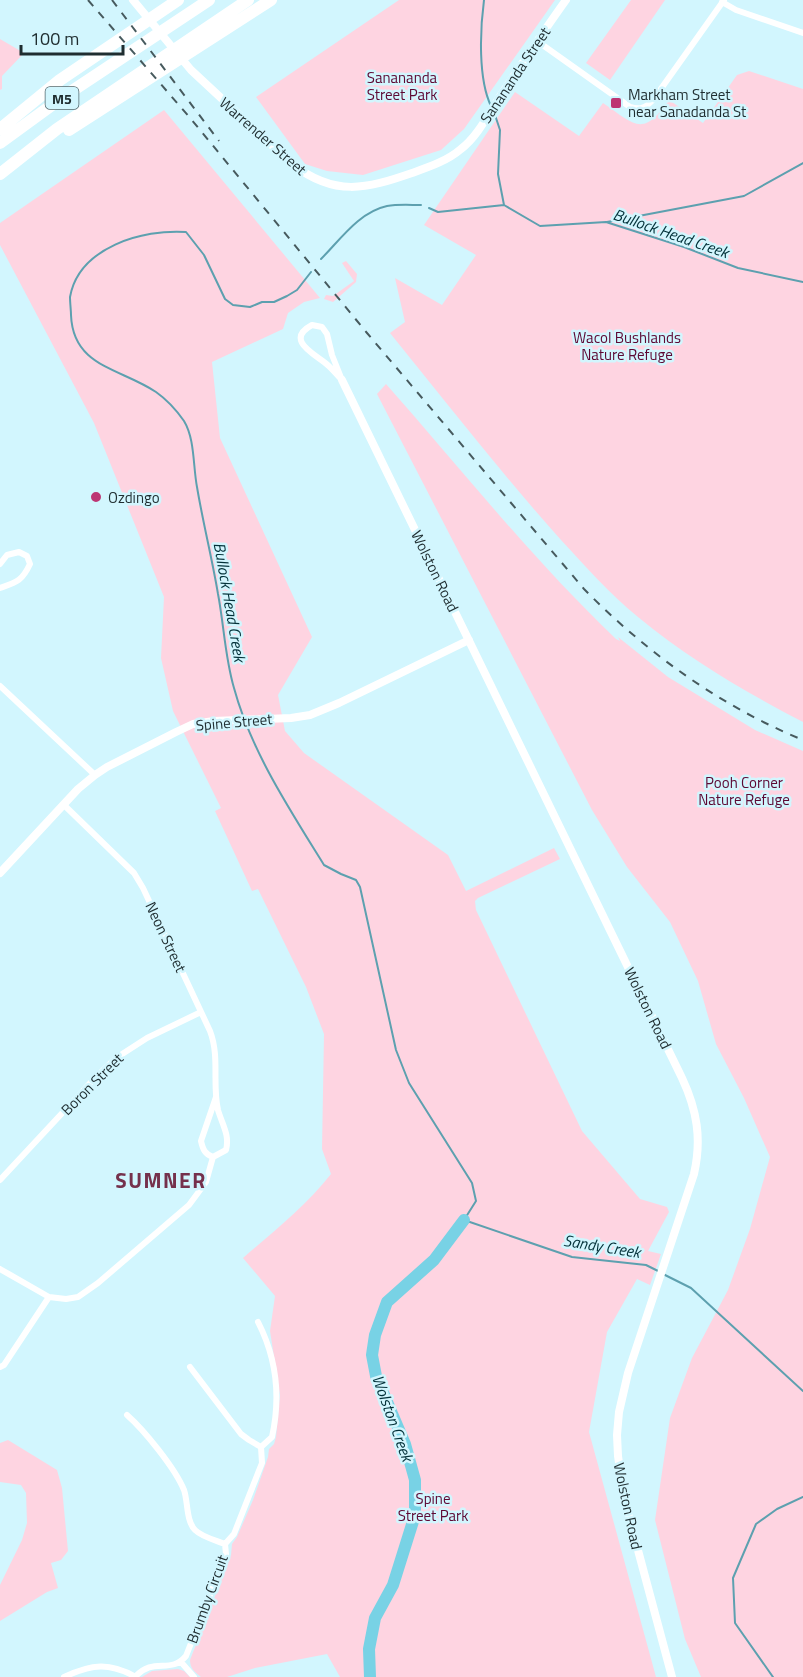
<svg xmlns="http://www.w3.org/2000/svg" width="803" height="1677" font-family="'Titillium Web',sans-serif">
	<rect width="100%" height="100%" fill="#d2f6fe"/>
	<path fill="#fed4e1" d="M399 0H555L464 129 441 150 363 175 327 171 305 164 256 97Z
		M631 0H665L610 80 586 63Z
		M0 39 24 53 2 76V89L0 90Z
		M749 71 803 89V722C745 692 689 659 638 617 610 594 585 566 561 540 501 473 446 402 390 333L405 322 395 278 442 305 476 255 424 225 515 92 579 136 603 103C635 125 643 138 669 100L703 123 737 75Z
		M164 110 320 298 304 302 288 313 283 329 212 362 220 438 312 637 278 695 285 731 304 753 448 855 466 891 554 848 560 859 478 898 475 901 476 910 582 1131 640 1199 667 1207 669 1212 648 1251 661 1254 650 1285 637 1279 607 1332 589 1432 656 1677H340L327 1654 255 1668 227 1677H201C195 1672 190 1669 190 1660L231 1555 232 1544 237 1537 253 1500 268 1457 269 1449 274 1444 276 1437 280 1395 270 1331 275 1296 243 1258C274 1231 306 1206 331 1174L322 1149 324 1034 306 987 258 889 252 891 215 811 221 808 173 711 161 658 164 597 94 423 0 245V223Z
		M346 261 357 274 356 282 333 302 324 299 326 295 333 296 354 281 342 263Z
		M386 384C462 470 533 560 616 639L620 641 618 637 668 677 755 730 803 751V1677H701L685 1639 655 1520 670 1418 692 1358 728 1290 750 1229 770 1157 744 1098 716 1044 698 981 670 922 627 867 592 810 377 394Z
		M8 1440 57 1470 62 1488 68 1551 61 1560 51 1563 58 1588 47 1592 0 1621V1585L22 1540 27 1523 26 1493 21 1485 0 1482V1443Z
		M178 1669 184 1671 190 1677H142L152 1671Z"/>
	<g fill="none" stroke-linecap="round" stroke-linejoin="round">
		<path stroke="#5da0af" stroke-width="2" d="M484 0C480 30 478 79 491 106
			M494 112 500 130 498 174 504 205
			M429 208 438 212 504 205 540 226 606 222 684 247 738 268 803 282
			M607 222 744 196 803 163
			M321 259C340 240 359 212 387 206 398 204 410 205 421 205
			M311 272 297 290 287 296 274 302H262L250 307 233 305 225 299 204 255 186 232C143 229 79 247 70 297 70 303 71 310 71 315 73 367 120 368 156 392 166 399 177 411 184 421 195 439 193 467 197 487 203 523 212 558 218 594 224 625 225 658 234 688 251 751 290 810 324 865L341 874 356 880 360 887 396 1050 409 1083 472 1183 476 1201 464 1220 572 1257 646 1265 658 1271
			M663 1274 691 1288 803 1391
			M773 1677 735 1623 733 1578 756 1524 777 1509 803 1497"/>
		<path stroke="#78d2e5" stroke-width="12" d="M370 1677 369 1649 375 1618 393 1585 415 1515V1480L405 1444 376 1376 372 1355 375 1335 387 1302 434 1260 464 1220"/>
		<path stroke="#fff" stroke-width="6" d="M722 2 736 10 803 33
			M537 41 630 107C641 110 645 108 653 100L724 0
			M312 325 322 327 327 334 332 355 342 380C336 374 331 367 324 362 311 352 286 339 312 325Z
			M0 564 7 555 19 552 27 556 30 564C22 581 17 582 0 588
			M0 686 95 775
			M64 805 134 873 143 888 210 1031C220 1057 212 1084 218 1110 222 1124 230 1135 226 1150L213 1157C205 1154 203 1150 201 1141L216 1097
			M0 1180 92 1081 116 1058 147 1038 201 1012
			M0 1269 49 1297 66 1299 78 1297 98 1283 189 1205 206 1182 213 1157
			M0 1367 4 1365 49 1297
			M190 1367 241 1434 249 1440 261 1447
			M127 1415C144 1430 175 1468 184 1490 188 1501 186 1521 195 1530 202 1537 215 1540 225 1544
			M181 1662 194 1677
			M64 1677C92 1664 109 1662 136 1677
			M135 1677C154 1656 170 1675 186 1656L226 1554 225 1544 234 1534 262 1463 261 1447 272 1437C281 1396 277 1359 258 1322"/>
		<path stroke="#fff" stroke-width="8" d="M133 0 191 70 292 164C335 197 366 189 412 173 429 167 447 161 461 149 477 137 488 115 499 98 521 65 543 32 566 0
			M342 380 682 1078C697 1110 702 1139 694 1174L628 1373 619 1412 617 1435 618 1456 624 1498 672 1677
			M0 873 78 789 95 775 107 767 176 732 193 724 214 721 291 718 310 715 339 703 469 640"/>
		<path stroke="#fff" stroke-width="12" d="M0 129 60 80 178 0
			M69 130 271 0
			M0 143 63 97 209 0
			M0 174 57 129 248 0"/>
		<path stroke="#475a5e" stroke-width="2" stroke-dasharray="8 8" stroke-linecap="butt" d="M88 0 191 119 367 333 584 589C647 653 720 706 803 740
			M112 0 219 141"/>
	</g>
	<g fill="#bd3573" stroke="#d2f6fe" stroke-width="2">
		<rect x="610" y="97" width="12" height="12" rx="3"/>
		<circle cx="96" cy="497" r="6"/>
	</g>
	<g text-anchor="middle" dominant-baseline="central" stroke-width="5" stroke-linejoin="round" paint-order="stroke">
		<rect fill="#d2f6fe" stroke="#55696e" stroke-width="1.5" x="45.5" y="87" width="33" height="22" rx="4.5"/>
		<g font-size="14" font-weight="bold" fill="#1f2d30">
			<text x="62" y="98">M5</text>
		</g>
		<g font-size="15" fill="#1f2d30" stroke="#d2f6fe">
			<text transform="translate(515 75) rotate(-56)">Sanananda Street</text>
			<text transform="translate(263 136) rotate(41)">Warrender Street</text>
			<text transform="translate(435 571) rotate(64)">Wolston Road</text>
			<text transform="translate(234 722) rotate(-5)">Spine Street</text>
			<text transform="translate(166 937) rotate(65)">Neon Street</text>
			<text transform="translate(648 1008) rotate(64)">Wolston Road</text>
			<text transform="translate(92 1084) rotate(-45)">Boron Street</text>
			<text transform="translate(628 1506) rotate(78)">Wolston Road</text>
			<text transform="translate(207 1599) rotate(-70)">Brumby Circuit</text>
		</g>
		<g font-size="15" fill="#5d0833" stroke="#d2f6fe">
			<text x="402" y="77">Sanananda<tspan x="402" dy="17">Street Park</tspan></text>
			<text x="627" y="337">Wacol Bushlands<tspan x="627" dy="17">Nature Refuge</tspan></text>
			<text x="744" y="782">Pooh Corner<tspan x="744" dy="17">Nature Refuge</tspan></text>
			<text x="433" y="1498">Spine<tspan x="433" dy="17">Street Park</tspan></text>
		</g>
		<g font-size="15" fill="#1f2d30" stroke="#d2f6fe" text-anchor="start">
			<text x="628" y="94">Markham Street<tspan x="628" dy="17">near Sanadanda St</tspan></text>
			<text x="108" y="497">Ozdingo</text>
		</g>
		<g font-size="16" font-style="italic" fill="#033139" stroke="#d2f6fe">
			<text transform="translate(671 233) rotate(19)">Bullock Head Creek</text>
			<text transform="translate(230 602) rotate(80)">Bullock Head Creek</text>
			<text transform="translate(602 1246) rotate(9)">Sandy Creek</text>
			<text transform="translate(393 1418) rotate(70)">Wolston Creek</text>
		</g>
		<g font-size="21" font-weight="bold" letter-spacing="1.5" fill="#75314c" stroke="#d2f6fe">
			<text x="161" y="1180">SUMNER</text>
		</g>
	</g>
	<path d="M21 45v9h102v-9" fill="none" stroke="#1f2d30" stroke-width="3"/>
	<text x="30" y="45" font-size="18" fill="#1f2d30" stroke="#d2f6fe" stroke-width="4.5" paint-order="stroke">100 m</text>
</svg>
